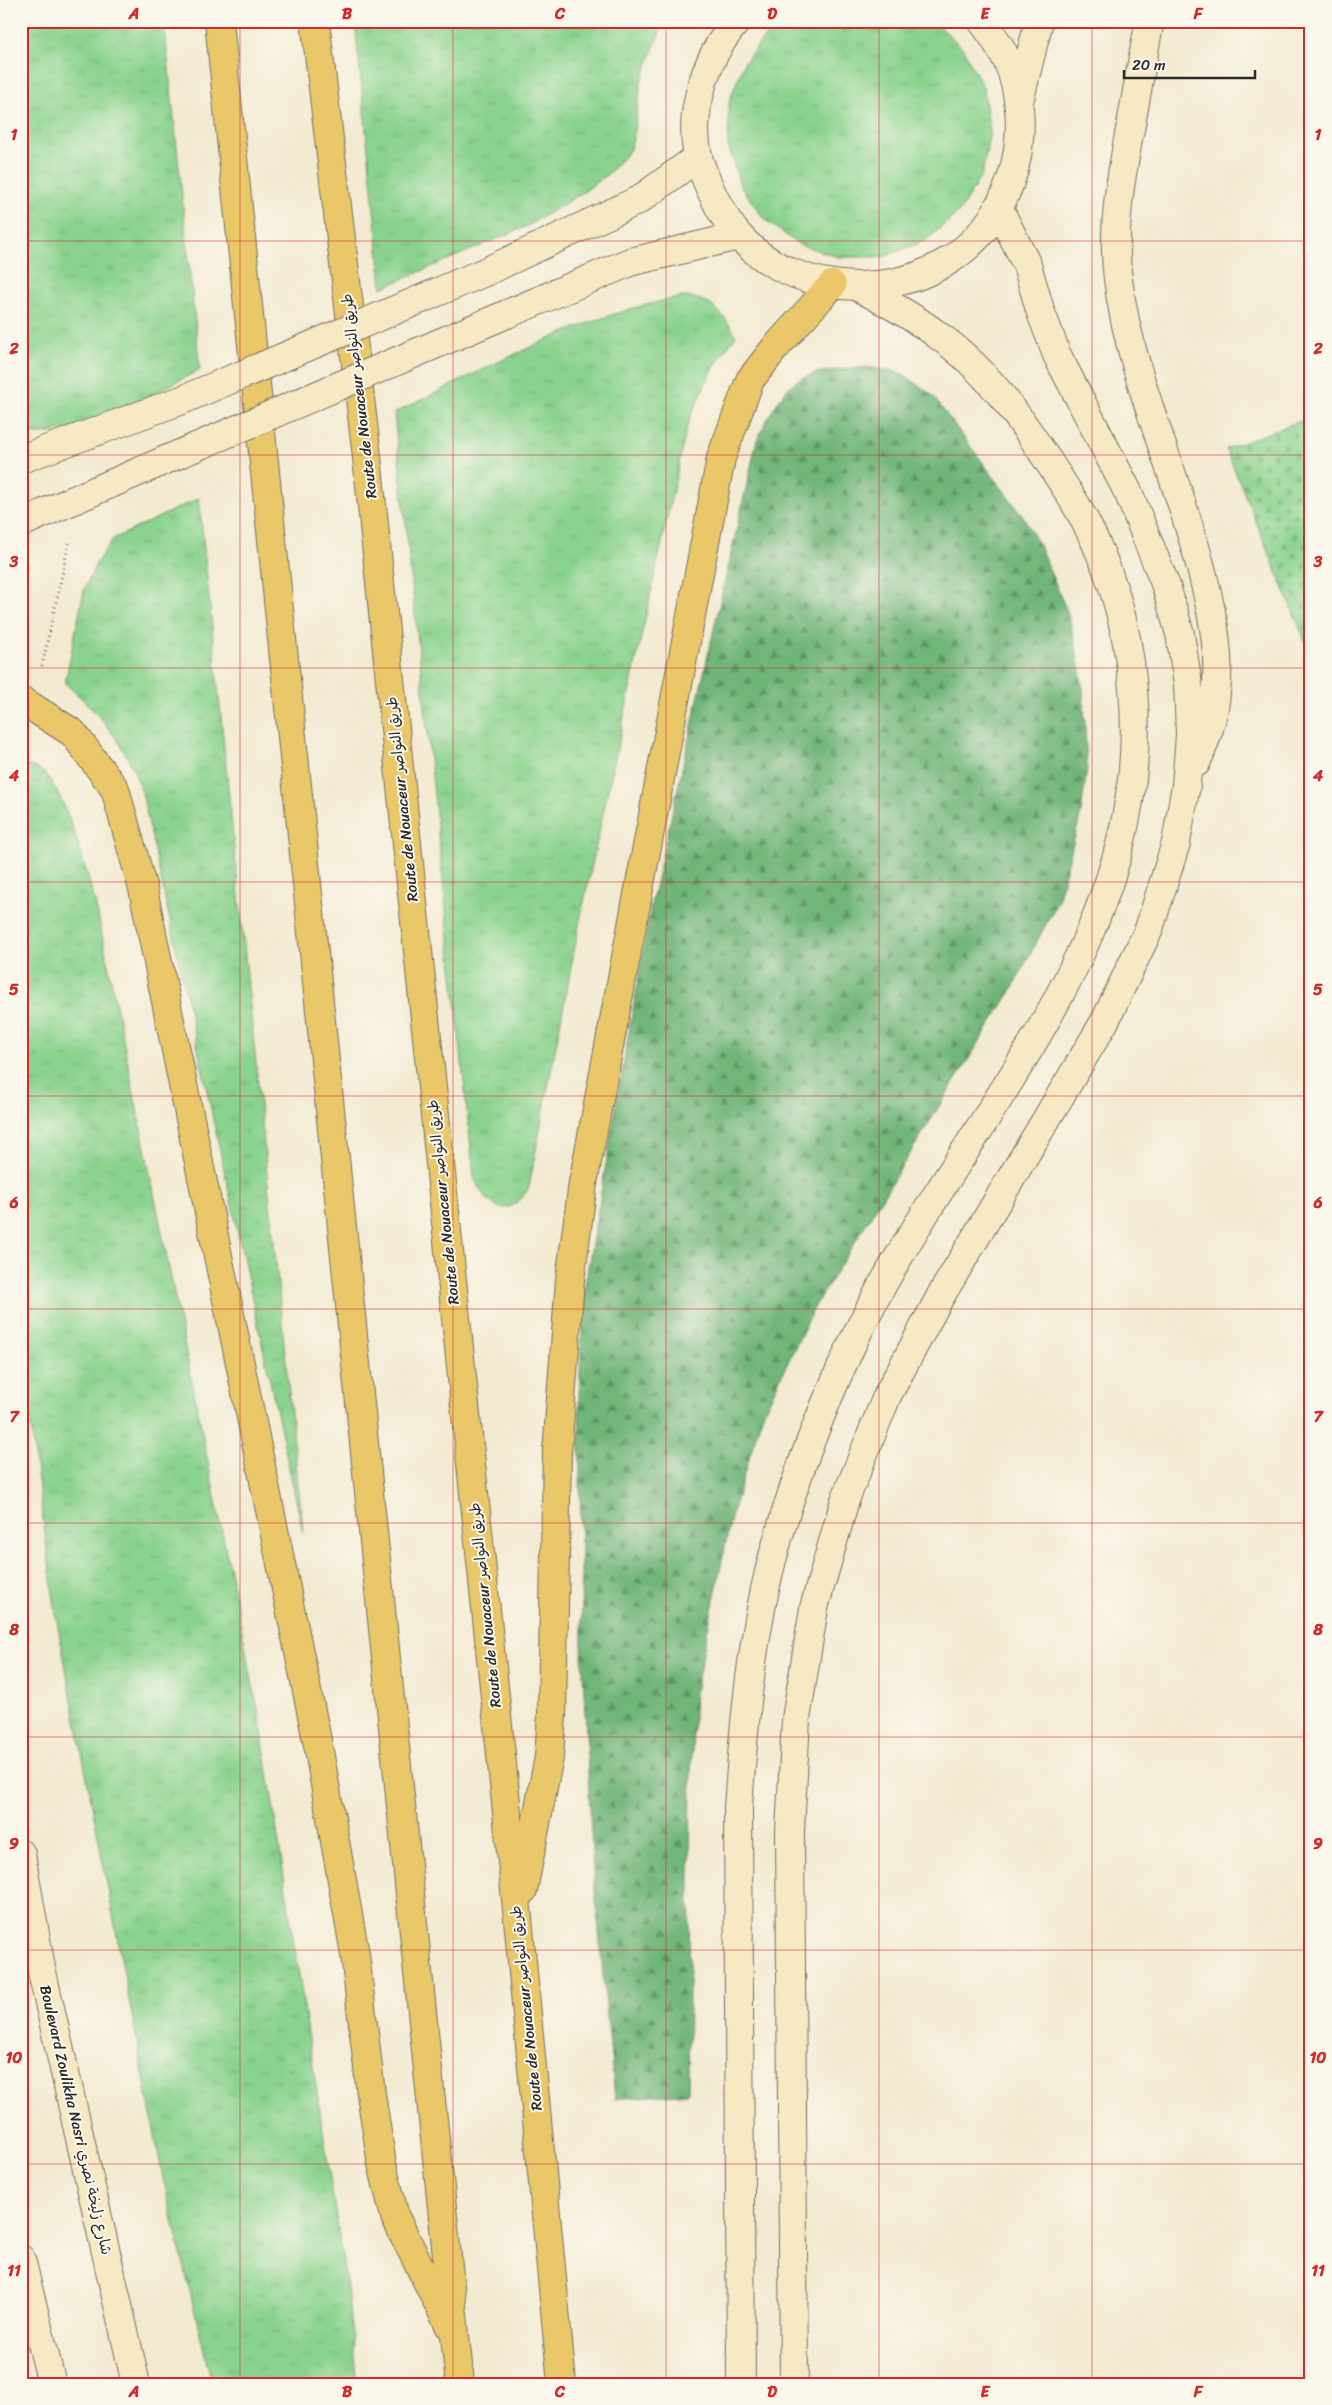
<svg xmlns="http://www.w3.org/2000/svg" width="1332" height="2405" font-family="Sriracha,'Playpen Sans Arabic',sans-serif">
	<defs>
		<pattern id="grass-tufts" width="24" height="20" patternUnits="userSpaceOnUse" patternTransform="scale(1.25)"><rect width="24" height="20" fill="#8ad38e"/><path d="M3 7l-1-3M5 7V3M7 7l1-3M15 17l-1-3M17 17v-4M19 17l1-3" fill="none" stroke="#77b57b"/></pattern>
		<pattern id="forest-firs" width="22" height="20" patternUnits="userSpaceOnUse" patternTransform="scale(1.25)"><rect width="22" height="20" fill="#6fb579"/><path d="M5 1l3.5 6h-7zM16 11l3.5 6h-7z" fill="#5b9363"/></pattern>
		<pattern id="cemetery-stones" width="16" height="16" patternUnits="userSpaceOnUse" patternTransform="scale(1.25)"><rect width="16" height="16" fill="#8ad38e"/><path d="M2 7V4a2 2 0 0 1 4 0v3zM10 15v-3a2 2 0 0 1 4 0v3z" fill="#77b57b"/></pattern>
	</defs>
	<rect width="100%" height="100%" fill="#fbf7ec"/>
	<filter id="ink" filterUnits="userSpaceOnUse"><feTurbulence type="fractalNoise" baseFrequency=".02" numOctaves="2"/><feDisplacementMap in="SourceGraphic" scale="10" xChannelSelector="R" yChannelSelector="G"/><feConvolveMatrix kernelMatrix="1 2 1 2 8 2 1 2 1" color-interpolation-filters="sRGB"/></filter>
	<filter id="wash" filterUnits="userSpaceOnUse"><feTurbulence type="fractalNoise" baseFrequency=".0096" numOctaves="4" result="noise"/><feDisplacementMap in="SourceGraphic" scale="20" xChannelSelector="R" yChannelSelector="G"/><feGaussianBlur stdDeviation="1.12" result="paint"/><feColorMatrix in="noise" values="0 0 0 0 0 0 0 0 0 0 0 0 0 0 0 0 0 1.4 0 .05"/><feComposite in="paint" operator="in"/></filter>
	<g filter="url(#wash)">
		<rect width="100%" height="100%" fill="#f3ead2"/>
		<path fill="url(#grass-tufts)" stroke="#5a7f5c" d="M21 21H164L200 370C162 388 59 448 21 431Z
			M355 21H664L641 82 633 139 629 151 609 173 582 193 527 226 382 288Z
			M784 21H934L962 47 983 87 990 131 982 175 959 212 925 241 883 257H838L798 244 764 219 740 185 728 144 729 102 744 63 770 30Z
			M683 297C710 297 724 314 736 336 713 364 700 393 687 426L580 920 529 1187C509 1223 486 1207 474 1177L394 413C488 369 581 314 683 297Z
			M199 498 303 1532 142 792C125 742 103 718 65 683L84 590 97 562 113 539Z
			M26 765C31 767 39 768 43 772 69 798 85 869 96 905L260 1720 347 2288 357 2384H212L163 2178 56 1616 21 1353V766Z"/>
		<path fill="url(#forest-firs)" stroke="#4d7052" d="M866 367 890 370 906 376 932 395 1023 516 1039 545 1069 616 1076 648 1083 689 1087 767 1081 813 1058 901 1011 991 815 1306 762 1416 732 1513 695 1692 691 1773 688 2093 615 2099 593 1870 582 1654 579 1393 583 1296 651 905 757 440C766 422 782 388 800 379 815 370 848 369 866 367Z"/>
		<path fill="url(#cemetery-stones)" stroke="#5a7f5c" d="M1311 417V655L1226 449Z"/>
	</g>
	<g filter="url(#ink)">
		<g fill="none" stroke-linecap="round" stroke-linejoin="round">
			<defs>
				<path id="secondary" d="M737 21C704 58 684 121 702 169 711 193 722 216 738 235 788 291 880 301 943 264 1009 226 1034 144 1012 73 1006 54 994 37 982 21
					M1150 21C1143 54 1138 86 1132 119 1122 171 1111 225 1118 279 1130 377 1178 476 1202 572 1212 612 1221 653 1216 693 1214 718 1206 741 1196 763
					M1020 98 1039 21
					M485 272 639 200 698 157
					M507 314 630 262 739 236
					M21 459 182 400
					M21 523 177 455
					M21 1854 41 1968 136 2384
					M21 2259 52 2384
					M741 2384 738 1807C744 1724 751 1641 772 1560 792 1485 820 1412 853 1342 954 1128 1156 945 1133 689 1127 616 1105 548 1065 487 1029 431 994 375 939 336 914 317 886 302 858 287
					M794 2384 790 1831 796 1719 814 1608 845 1500 887 1396 940 1297 1105 1021 1149 929 1176 843 1186 785 1190 735 1188 684 1180 634 1166 586 1129 494 1057 355 1040 310 1027 265 998 207"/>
				<path id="highway" d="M219 21 460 2384
					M315 21 367 457 518 1919 562 2384
					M21 700 73 733 115 789 143 889 318 1745 355 1954 371 2094 382 2164 395 2217 449 2325
					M523 1890 549 1757 552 1714 557 1452 570 1280 583 1183 721 458 750 380 775 348 832 285"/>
			</defs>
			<use href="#secondary" stroke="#716e65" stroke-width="30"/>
			<use href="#highway" stroke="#716e65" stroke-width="30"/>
			<path stroke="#716e65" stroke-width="3" stroke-dasharray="1 4" stroke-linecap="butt" d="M42 666 69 543"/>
			<use href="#secondary" stroke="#f7e9c3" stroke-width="28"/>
			<use href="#highway" stroke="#eac769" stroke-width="28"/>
			<defs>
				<path id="secondary-bridge" d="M182 400 485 272
					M177 455 507 314"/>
			</defs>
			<use href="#secondary-bridge" stroke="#716e65" stroke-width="30" stroke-linecap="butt"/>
			<use href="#secondary-bridge" stroke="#f7e9c3" stroke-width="28"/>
		</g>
	</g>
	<path fill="none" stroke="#d62828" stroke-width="1" stroke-opacity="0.55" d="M240 21V2384M453 21V2384M666 21V2384M879 21V2384M1092 21V2384M21 241H1311M21 455H1311M21 668H1311M21 882H1311M21 1096H1311M21 1309H1311M21 1523H1311M21 1737H1311M21 1950H1311M21 2164H1311"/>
	<g text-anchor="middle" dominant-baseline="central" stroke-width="4" stroke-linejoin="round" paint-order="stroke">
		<g font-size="15" fill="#2b2b2b" stroke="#fbf7ec">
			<text transform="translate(359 396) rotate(-97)">Route de Nouaceur طريق النواصر</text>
			<text transform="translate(402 799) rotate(-96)">Route de Nouaceur طريق النواصر</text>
			<text transform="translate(443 1202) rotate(-96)">Route de Nouaceur طريق النواصر</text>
			<text transform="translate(485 1605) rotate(-96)">Route de Nouaceur طريق النواصر</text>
			<text transform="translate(526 2008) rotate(-96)">Route de Nouaceur طريق النواصر</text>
			<text transform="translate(76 2120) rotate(77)">Boulevard Zoulikha Nasri شارع زليخة نصري</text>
		</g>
	</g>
	<rect width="1332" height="2405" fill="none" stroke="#fbf7ec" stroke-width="55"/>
	<path d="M1124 70v8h131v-8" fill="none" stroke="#2b2b2b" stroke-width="2.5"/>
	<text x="1132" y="70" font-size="15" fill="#2b2b2b" stroke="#fbf7ec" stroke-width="4" paint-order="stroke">20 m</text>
	<rect x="28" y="28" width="1276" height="2350" fill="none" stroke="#d62828" stroke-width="2"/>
	<g font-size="16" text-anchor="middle" font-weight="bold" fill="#d62828">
		<text x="134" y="19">A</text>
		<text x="347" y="19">B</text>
		<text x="560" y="19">C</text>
		<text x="772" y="19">D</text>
		<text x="985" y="19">E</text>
		<text x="1198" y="19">F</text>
		<text x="14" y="140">1</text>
		<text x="1318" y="140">1</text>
		<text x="14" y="354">2</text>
		<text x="1318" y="354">2</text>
		<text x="14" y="567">3</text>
		<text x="1318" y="567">3</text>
		<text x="14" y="781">4</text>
		<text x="1318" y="781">4</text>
		<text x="14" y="995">5</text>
		<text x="1318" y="995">5</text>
		<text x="14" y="1208">6</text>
		<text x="1318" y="1208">6</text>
		<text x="14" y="1422">7</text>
		<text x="1318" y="1422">7</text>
		<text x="14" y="1635">8</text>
		<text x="1318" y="1635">8</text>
		<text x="14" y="1849">9</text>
		<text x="1318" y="1849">9</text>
		<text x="14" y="2063">10</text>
		<text x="1318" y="2063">10</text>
		<text x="14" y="2276">11</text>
		<text x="1318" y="2276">11</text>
		<text x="134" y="2397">A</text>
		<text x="347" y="2397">B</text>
		<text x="560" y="2397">C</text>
		<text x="772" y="2397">D</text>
		<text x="985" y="2397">E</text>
		<text x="1198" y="2397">F</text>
	</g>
</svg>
